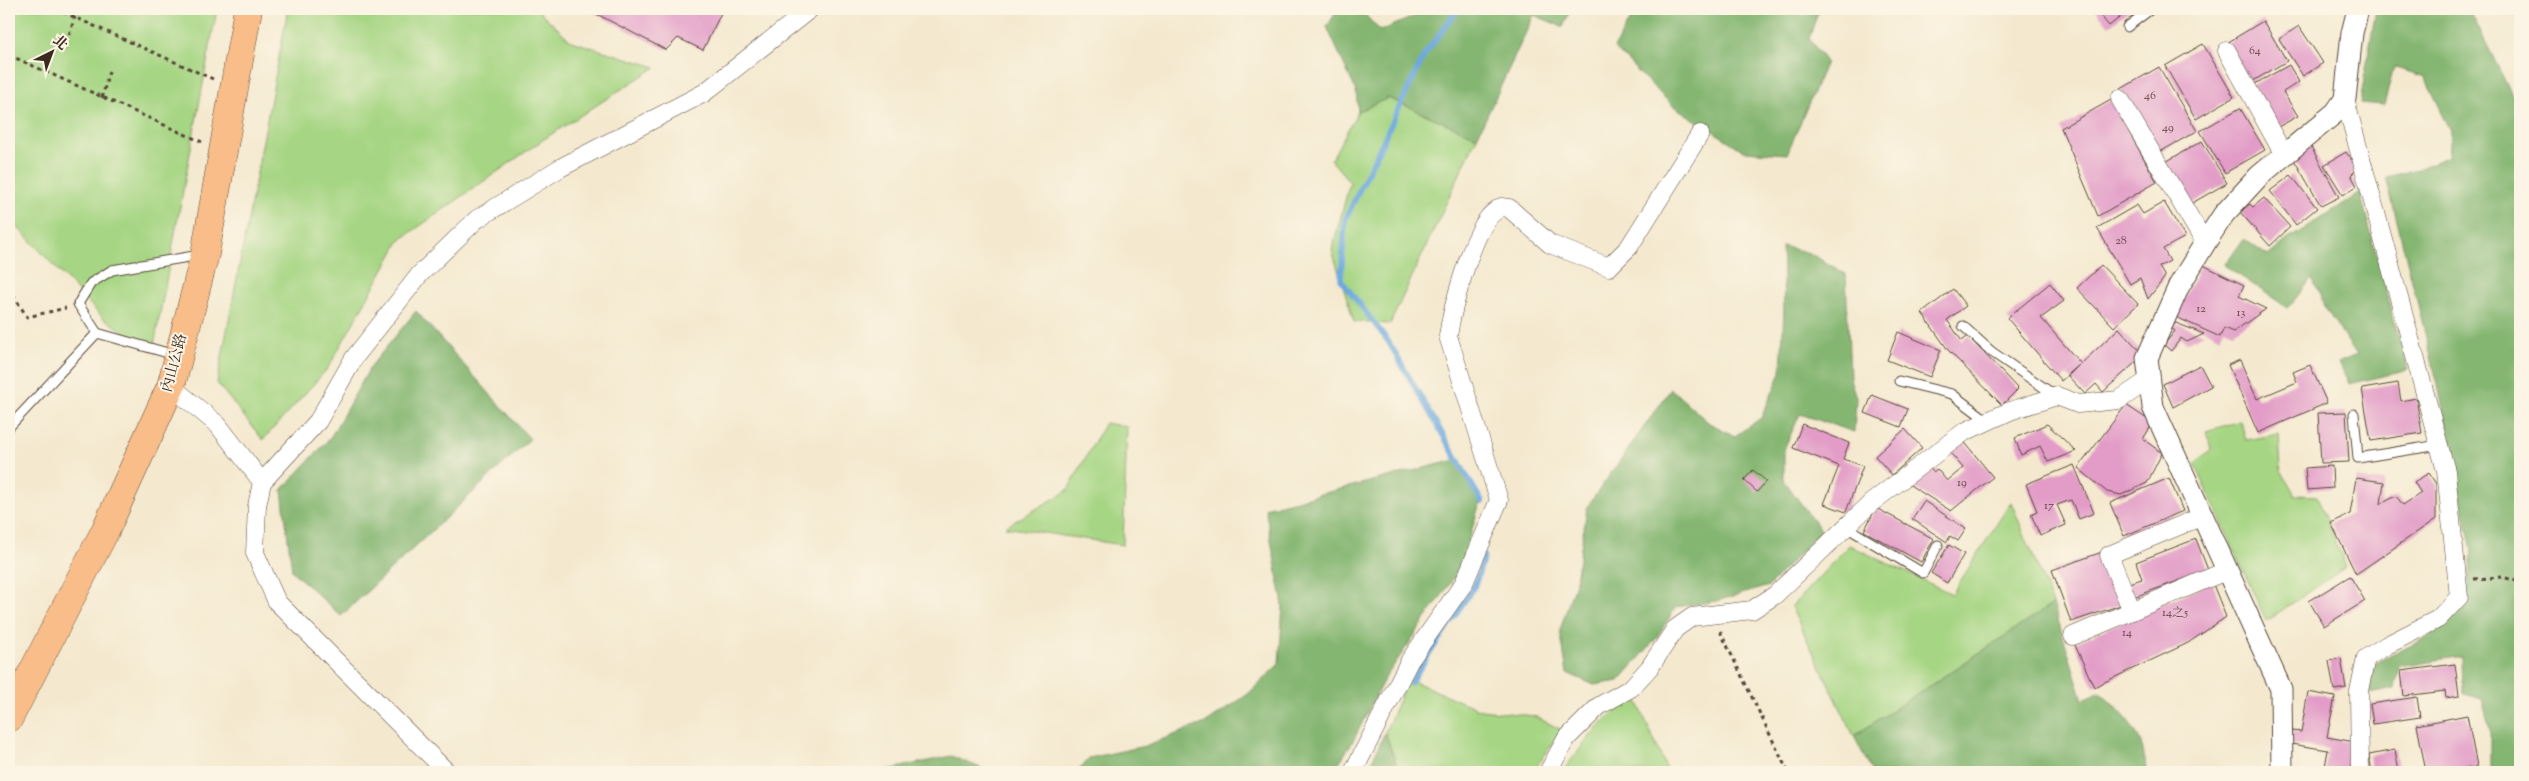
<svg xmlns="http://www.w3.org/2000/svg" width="2529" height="781" font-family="'Sorts Mill Goudy','Noto Serif TC',serif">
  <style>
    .green { fill: #a6d583; stroke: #708050 }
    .forest { fill: #84b671; stroke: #607048 }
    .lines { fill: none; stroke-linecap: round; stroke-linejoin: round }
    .stream { stroke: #6da9de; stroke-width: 5.5 }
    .building { fill: #e29cc7 }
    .service-casing { stroke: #574739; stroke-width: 11 }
    .minor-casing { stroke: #574739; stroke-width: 19 }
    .tertiary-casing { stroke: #574739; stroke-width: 23 }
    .primary-casing { stroke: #574739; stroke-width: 29 }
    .path { stroke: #574739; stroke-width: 3; stroke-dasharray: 4 4; stroke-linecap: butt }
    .service { stroke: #fff; stroke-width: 9 }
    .minor { stroke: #fff; stroke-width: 18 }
    .tertiary { stroke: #fff; stroke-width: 21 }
    .primary { stroke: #f8bd89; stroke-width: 28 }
    .labels { text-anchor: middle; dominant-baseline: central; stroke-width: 4; stroke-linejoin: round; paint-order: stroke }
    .number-label { font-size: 12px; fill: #654648 }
    .street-label { font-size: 15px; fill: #3b2a1e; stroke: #fcf5e5 }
  </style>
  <rect width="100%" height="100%" fill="#fcf5e5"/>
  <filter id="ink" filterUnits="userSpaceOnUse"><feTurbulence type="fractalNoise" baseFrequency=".02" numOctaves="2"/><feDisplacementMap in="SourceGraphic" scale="10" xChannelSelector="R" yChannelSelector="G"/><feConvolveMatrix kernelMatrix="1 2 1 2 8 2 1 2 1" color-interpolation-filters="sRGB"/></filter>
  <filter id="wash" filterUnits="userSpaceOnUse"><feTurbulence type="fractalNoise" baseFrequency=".0096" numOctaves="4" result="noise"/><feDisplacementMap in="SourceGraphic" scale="20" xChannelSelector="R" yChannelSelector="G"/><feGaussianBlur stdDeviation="1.12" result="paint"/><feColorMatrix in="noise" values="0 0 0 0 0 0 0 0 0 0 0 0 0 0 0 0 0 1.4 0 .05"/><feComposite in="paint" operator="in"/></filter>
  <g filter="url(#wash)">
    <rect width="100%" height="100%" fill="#f4e9cf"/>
    <g class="green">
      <polygon points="9,9 217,9 153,351 102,317 9,218"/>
      <polygon points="288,9 537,9 571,41 656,67 544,139 400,240 328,368 263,440 217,383"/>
      <polygon points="1388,98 1477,137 1390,324 1354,322 1332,250 1350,182 1331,160 1358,111"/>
      <polygon points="2240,421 2246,440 2279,434 2281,470 2295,495 2317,496 2346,567 2266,621 2195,464 2211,449 2206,431"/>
      <polygon points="1105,423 1127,427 1123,545 1005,527 1067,491"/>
      <polygon points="2011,502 2053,604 1854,736 1791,607 1849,545 1952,594"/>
      <polygon points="1408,679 1481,710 1534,716 1562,730 1533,772 1399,772 1385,732"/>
      <polygon points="1635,696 1668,772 1562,772 1598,726"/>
    </g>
    <g class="forest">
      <polygon points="1338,9 1360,9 1380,31 1432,9 1571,9 1563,27 1534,15 1477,137 1388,98 1358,111 1356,91 1327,27"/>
      <polygon points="1636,9 1819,9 1809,39 1826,62 1787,154 1744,151 1672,105 1614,48"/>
      <polygon points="2376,9 2469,9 2520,111 2520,772 2490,772 2490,729 2482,699 2463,694 2462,656 2399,666 2395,689 2368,694 2374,664 2430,636 2467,603 2472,551 2438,385 2386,177 2418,169 2449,156 2451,131 2425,77 2394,67 2384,105 2360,103"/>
      <polygon points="2360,193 2408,370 2349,384 2339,362 2357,355 2327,311 2312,278 2288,308 2224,265 2244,239 2268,256 2287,240"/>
      <polygon points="1782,246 1809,253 1846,274 1850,379 1856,397 1854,432 1800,414 1784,449 1784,481 1821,530 1769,586 1716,601 1676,607 1655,640 1619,681 1594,685 1567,673 1560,630 1576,580 1587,507 1671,389 1709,423 1735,436 1761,418 1781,373 1784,308"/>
      <polygon points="416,311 530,439 341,616 292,571 282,490 330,438 371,366"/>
      <polygon points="1460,459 1481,499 1460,569 1383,681 1353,741 1333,772 1077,772 1089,758 1145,746 1208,722 1248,694 1279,664 1283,605 1265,508"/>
      <path d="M2053,604L2083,700L2100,692C2126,717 2145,733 2146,772H1872L1854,736Z"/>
      <polygon points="1385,732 1399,772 1367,772"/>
      <polygon points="951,756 991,772 878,772"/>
    </g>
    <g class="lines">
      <g class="stream">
        <polyline points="1458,9 1425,54 1345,220 1341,280 1388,341 1482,502"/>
        <polyline points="1410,683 1475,585 1484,556"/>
      </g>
    </g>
    <g id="blocks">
      <g class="building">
        <polygon points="587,9 723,9 703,50 678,38 666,50"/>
        <polygon points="2095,9 2128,9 2129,10 2109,26"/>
        <polygon points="2263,21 2287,61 2248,84 2225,44"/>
        <polygon points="2299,26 2323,63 2303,76 2279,39"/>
        <polygon points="2203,44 2234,97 2196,119 2165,66"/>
        <polygon points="2289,65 2299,82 2283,92 2298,116 2278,127 2253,85"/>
        <polygon points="2159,67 2197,131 2158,153 2121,89"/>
        <polygon points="2111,100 2157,182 2098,216 2061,128"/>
        <polygon points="2240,108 2265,150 2225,173 2200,131"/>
        <polygon points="2202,141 2227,183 2187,206 2162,164"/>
        <polygon points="2310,145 2339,197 2321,206 2293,158"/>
        <polygon points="2346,152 2357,169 2351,175 2357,186 2343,195 2324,165"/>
        <polygon points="2291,175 2317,208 2296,225 2270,191"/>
        <polygon points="2264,198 2290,227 2270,246 2240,212 2250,204 2253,207"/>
        <polygon points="2164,202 2185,237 2163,249 2170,261 2159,267 2165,277 2148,299 2140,278 2130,284 2097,228 2137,205 2143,214"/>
        <polygon points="2201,264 2244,285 2239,296 2266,309 2233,332 2224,328 2220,337 2176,317"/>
        <polygon points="2101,265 2138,304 2114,327 2077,288"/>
        <polygon points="2050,283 2064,301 2041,318 2081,364 2119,328 2139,350 2137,361 2103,392 2096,384 2085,394 2068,376 2079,365 2061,381 2007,318"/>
        <polygon points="1953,289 1966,306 1947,320 1962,341 1968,336 2018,389 2002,405 1948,350 1922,313"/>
        <polygon points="2176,323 2204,334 2187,342 2181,338 2171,351 2164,345 2175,331 2170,327"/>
        <polygon points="1898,332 1941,350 1930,377 1887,360"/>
        <polygon points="2240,360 2257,399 2297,382 2293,372 2310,365 2327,403 2258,433 2228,365"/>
        <polygon points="2200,365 2211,386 2173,407 2163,384"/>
        <polygon points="2398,383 2401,401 2416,398 2422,433 2371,441 2362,389"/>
        <polygon points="1872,395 1908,409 1901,427 1865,413"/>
        <polygon points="2126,405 2153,423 2143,439 2162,453 2147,483 2121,495 2107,492 2078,468"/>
        <polygon points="2346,412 2349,462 2321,463 2318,413"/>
        <polygon points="1802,424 1849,443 1843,459 1863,466 1846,512 1824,504 1839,466 1793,448"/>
        <polygon points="2047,424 2076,451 2048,462 2040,446 2021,455 2015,438"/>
        <polygon points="1905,429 1922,448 1892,475 1875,456"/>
        <polygon points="1962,439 1993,477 1951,511 1905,482 1927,465 1933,472 1937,469 1947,481 1963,468 1948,450"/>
        <polygon points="2074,465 2094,513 2079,519 2071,500 2057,505 2066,525 2040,536 2031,514 2037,511 2026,484"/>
        <polygon points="2332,466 2333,488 2307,490 2305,468"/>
        <polygon points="1753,470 1766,481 1757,492 1744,480"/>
        <polygon points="2429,473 2436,484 2436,519 2356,574 2331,523 2350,514 2356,478 2384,482 2381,504 2396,496 2403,505 2421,493 2414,482"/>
        <polygon points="2169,478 2183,511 2124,536 2110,503"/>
        <polygon points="1924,501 1966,529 1958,541 1950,536 1947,542 1912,519"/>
        <polygon points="1876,508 1934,539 1921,562 1864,531"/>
        <polygon points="2196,539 2208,570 2134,597 2129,583 2142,579 2136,562"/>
        <polygon points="1949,545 1964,554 1947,583 1931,573"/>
        <polygon points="2102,552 2121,605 2071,622 2052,570"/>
        <polygon points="2350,576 2365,601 2324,626 2309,601"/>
        <polygon points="2212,582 2226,617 2188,643 2094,687 2074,643"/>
        <polygon points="2341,658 2346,688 2334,690 2329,661"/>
        <polygon points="2455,664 2459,696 2446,698 2445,691 2404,696 2401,671"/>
        <polygon points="2308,692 2335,697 2327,737 2355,742 2350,772 2324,772 2328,750 2291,744 2293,731 2301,732"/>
        <polygon points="2417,697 2420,717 2373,724 2370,704"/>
        <polygon points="2467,715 2477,766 2443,772 2426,772 2417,725"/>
        <polygon points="2395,750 2399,772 2372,772 2369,755"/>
      </g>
    </g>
  </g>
  <g filter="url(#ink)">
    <use href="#blocks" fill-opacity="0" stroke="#574739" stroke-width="1"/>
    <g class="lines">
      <g class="service-casing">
        <g id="service">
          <polyline points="2127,27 2151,9"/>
          <polyline points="1963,326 1992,352 2056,396"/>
          <polyline points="175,355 97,333 78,304 91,283 112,270 200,255"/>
          <polyline points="1899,381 1952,394 1988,421"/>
          <polyline points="2354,414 2358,458 2439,445"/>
          <polyline points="9,427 97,333"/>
          <polyline points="1846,527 1923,573 1938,545"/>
        </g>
      </g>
      <g class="minor-casing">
        <g id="minor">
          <polyline points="2227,51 2284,155"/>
          <polyline points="2120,99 2205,243"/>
          <polyline points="2345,99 2446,471 2459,597 2438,619 2387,645 2366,658 2359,691 2360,772"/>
          <polyline points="171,386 218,425 262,482 257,506 255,553 277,602 447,772"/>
          <polyline points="262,482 318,421 354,358 420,274 477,219 560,168 704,93 810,9"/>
          <polyline points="2132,611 2109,555 2203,516"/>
          <polyline points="2073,636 2228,570"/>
          <path d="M1353,772L1410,660L1464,583L1499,500L1448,336C1452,308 1471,239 1489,217C1492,213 1497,210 1501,207L1509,208L1550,244L1609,267L1629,247L1700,134"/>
          <polyline points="1548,772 1566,739 1599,706 1631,688 1650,667 1675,629 1692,617 1752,610 1775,595 1871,503 1964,432 2010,411 2057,396 2078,404 2119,400 2150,379"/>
        </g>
      </g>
      <g class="tertiary-casing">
        <polyline id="tertiary" points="2282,772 2281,689 2153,407 2147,358 2179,286 2205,243 2224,214 2259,176 2336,112 2345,99 2352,33 2358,9"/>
      </g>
      <g class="primary-casing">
        <polyline id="primary" points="9,718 105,531 171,386 205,254 248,9"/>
      </g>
      <g class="path">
        <polyline points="56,9 213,79"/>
        <polyline points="64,50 75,17"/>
        <polyline points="9,55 202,142"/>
        <polyline points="102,98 109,71"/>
        <polyline points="9,288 27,317 66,308"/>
        <polyline points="2474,579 2503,577 2520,582"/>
        <polyline points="1720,631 1788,772"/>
      </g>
      <use href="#service" class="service"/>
      <use href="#minor" class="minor"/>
      <use href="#tertiary" class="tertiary"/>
      <use href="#primary" class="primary"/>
    </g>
  </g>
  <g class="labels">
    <g class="number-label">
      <text x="2255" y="51">64</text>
      <text x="2150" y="96">46</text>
      <text x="2168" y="128">49</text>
      <text x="2121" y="241">28</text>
      <text x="2201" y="309">12</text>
      <text x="2241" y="313">13</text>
      <text x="1962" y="483">19</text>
      <text x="2049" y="506">17</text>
      <text x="2175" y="613">14之5</text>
      <text x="2127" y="633">14</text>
    </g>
    <g class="street-label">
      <text transform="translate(175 363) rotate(-75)">內山公路</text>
    </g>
  </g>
  <rect width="2529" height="781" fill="none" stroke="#fcf5e5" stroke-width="30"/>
  <g transform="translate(52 52) rotate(42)" stroke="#fcf5e5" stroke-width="4" paint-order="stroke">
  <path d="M0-4L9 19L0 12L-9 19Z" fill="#3b2a1e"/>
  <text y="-8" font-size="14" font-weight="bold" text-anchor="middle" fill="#3b2a1e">北</text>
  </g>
</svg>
